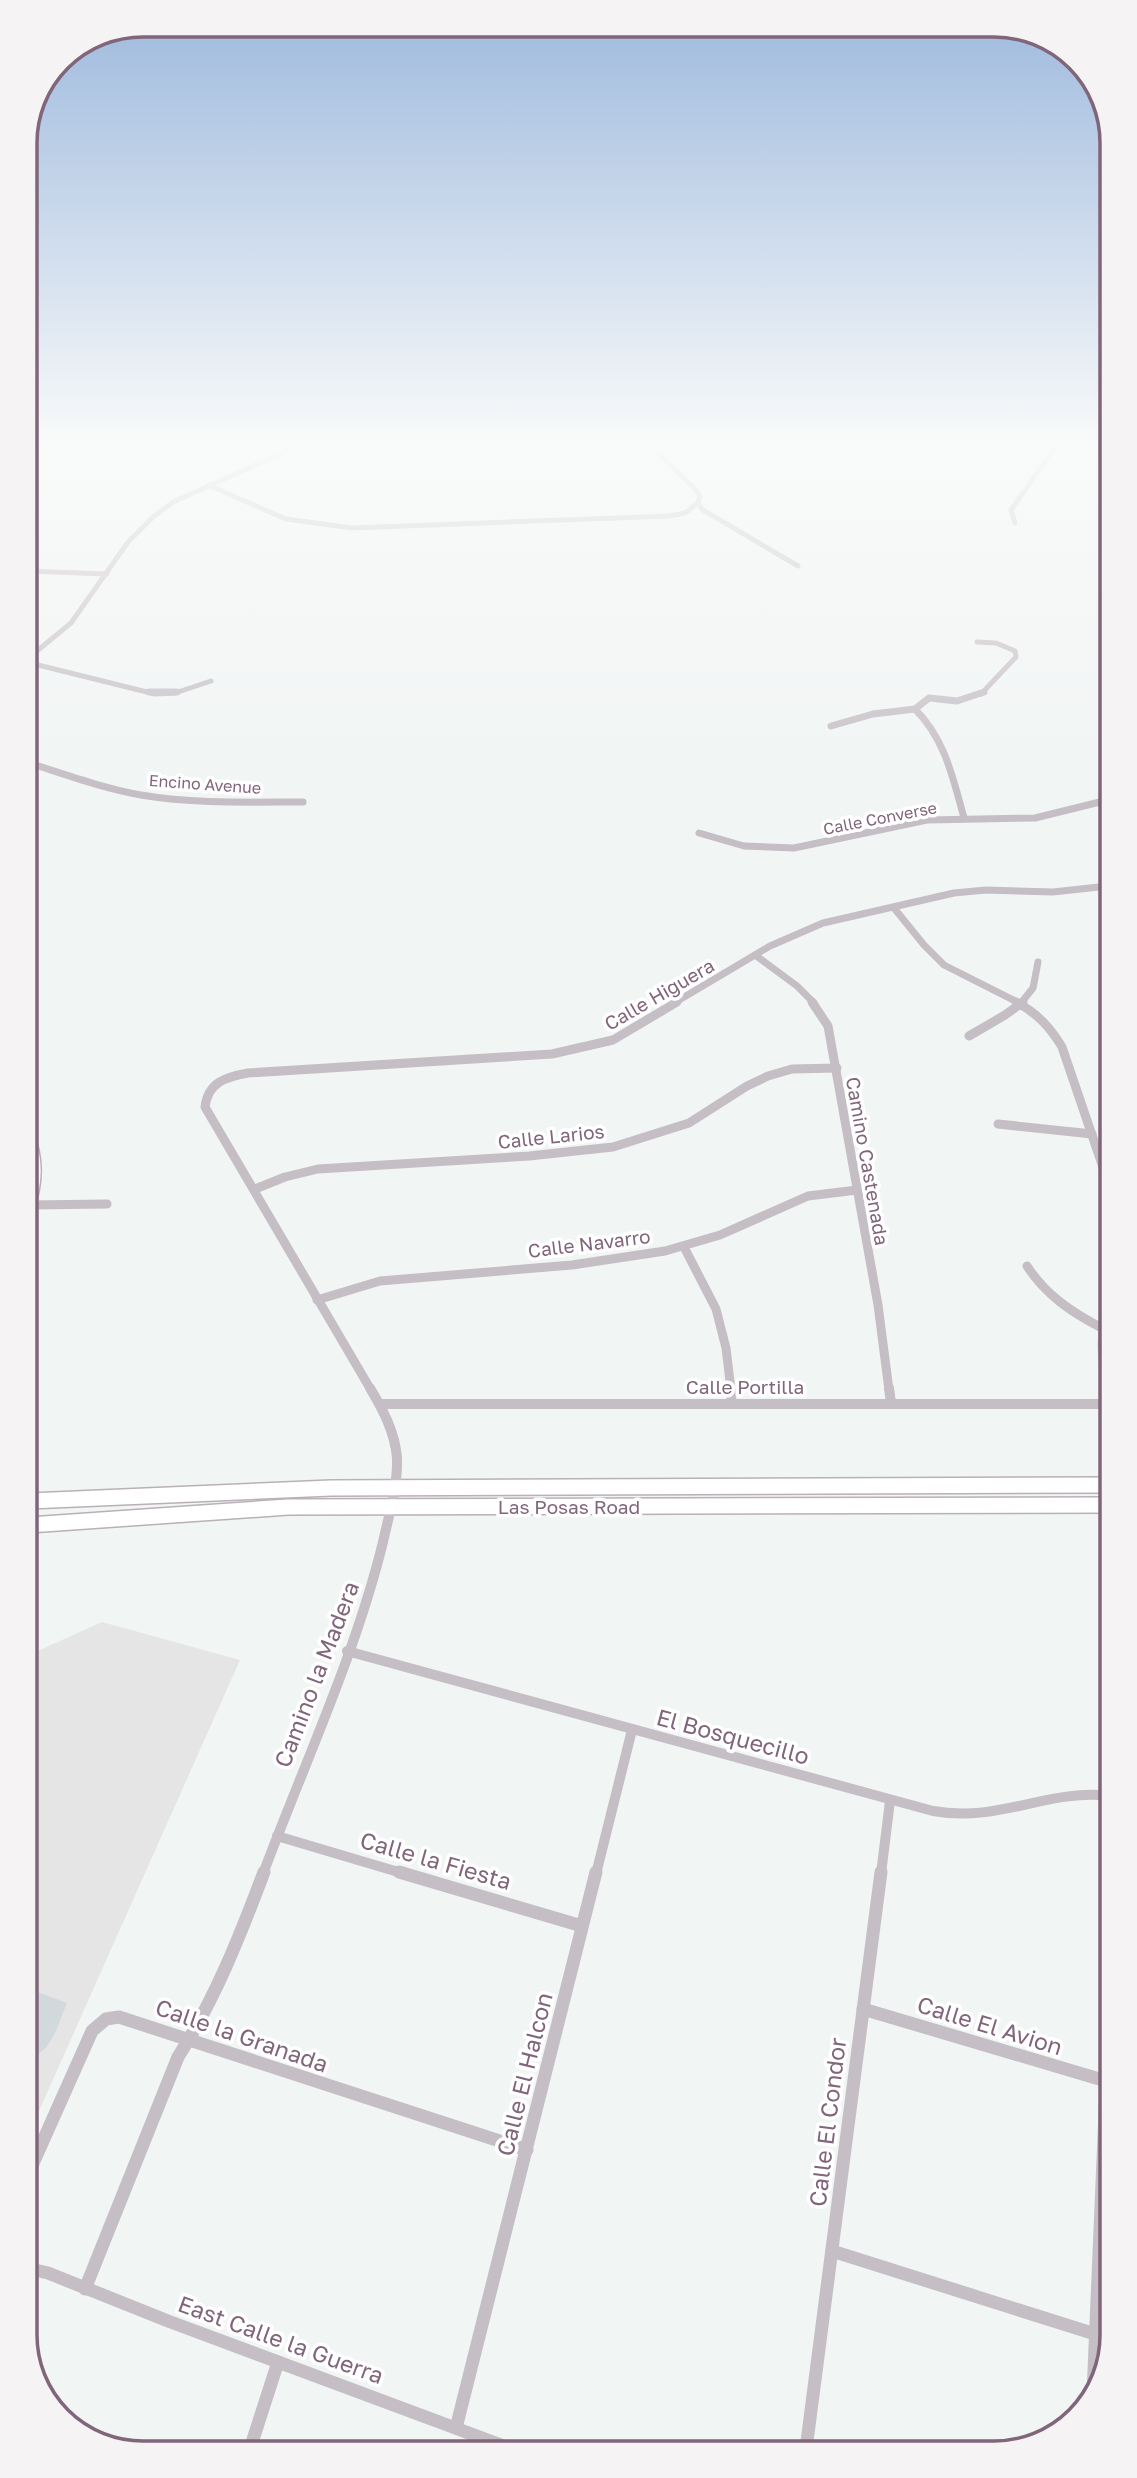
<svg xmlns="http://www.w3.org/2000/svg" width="1137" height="2478" font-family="'Golos Text',sans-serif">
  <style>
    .built { fill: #e5e5e6 }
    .green { fill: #d2d9dc }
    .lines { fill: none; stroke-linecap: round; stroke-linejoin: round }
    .secondary-far1-casing { stroke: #bab0b8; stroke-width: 15 }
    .secondary-casing { stroke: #bab0b8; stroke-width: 18 }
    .street-far4 { stroke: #c5bec4; stroke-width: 5 }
    .street-far3 { stroke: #c5bec4; stroke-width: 7 }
    .street-far2 { stroke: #c5bec4; stroke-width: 9 }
    .street-far1 { stroke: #c5bec4; stroke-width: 10 }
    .street { stroke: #c5bec4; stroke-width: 13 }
    .secondary-far1 { stroke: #fff; stroke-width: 12 }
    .secondary { stroke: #fff; stroke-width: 15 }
    .labels { text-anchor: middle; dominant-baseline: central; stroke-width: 7; stroke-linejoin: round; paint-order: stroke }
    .far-street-label { font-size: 16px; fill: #81657b; stroke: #fff }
    .street-label { font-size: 19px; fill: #81657b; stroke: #fff }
    .near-street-label { font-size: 23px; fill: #81657b; stroke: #fff }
    .rim { fill: none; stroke: #81657b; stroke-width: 3.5 }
  </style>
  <rect width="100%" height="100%" fill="#f1f5f4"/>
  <polygon class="built" points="102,1622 240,1660 30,2131 29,1655"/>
  <path class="green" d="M35,1991L67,2003C59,2021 52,2053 30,2057V2001Z"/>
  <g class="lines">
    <g class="secondary-far1-casing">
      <path id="secondary-far1" d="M27,1134C38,1160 36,1183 28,1209"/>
    </g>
    <g class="secondary-casing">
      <g id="secondary">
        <polyline points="29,1501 331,1488 1110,1485"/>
        <polyline points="29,1525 288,1507 1110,1505"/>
      </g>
    </g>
    <g class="street-far4">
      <polyline points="450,446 495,446"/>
      <polyline points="651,446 696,490 700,496 698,503 703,510 798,566"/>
      <polyline points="208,485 286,519 352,528 669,516 685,513 698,503"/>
      <polyline points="1015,523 1011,510 1056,446"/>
      <polyline points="26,571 107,574"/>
      <polyline points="977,642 996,643 1015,651 1016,657 981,694"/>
      <polyline points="26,660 71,623 128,542 153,517 173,502 298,446"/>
      <polyline points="26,662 155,694 175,693 211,681"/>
    </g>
    <g class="street-far3">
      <polyline points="149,692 177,692"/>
      <path d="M915,709C945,739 953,778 964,818"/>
      <polyline points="831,726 873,714 915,709 929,698 957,701 984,692"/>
      <path d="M26,762C64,774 102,788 141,795C194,804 249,802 303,802"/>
      <polyline points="699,833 744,846 794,848 927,820 1035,818 1108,800"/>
      <polyline points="894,908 924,945 944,965 1019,1003"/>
      <polyline points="755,955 797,986 814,1003"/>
      <polyline points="674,1003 770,946 823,923 954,893 986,890 1053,892 1108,886"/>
      <polyline points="1021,1003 1033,988 1038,962"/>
    </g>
    <g class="street-far2">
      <polyline points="812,1002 828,1026 878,1305 889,1390"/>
      <path d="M1016,1002C1037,1013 1050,1027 1062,1047L1109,1185"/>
      <polyline points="969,1036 1005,1015 1023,1002"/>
      <polyline points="998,1124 1092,1134"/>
      <polyline points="255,1189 285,1177 318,1169 529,1156 613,1147 689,1123 747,1086 768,1076 792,1069 837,1068"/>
      <polyline points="29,1205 107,1204"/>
      <polyline points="684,1247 716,1309 726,1348 731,1390"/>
      <path d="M1027,1266C1045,1294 1071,1312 1100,1327"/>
      <polyline points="317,1300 380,1281 572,1265 665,1251 720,1235 808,1196 857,1190"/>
      <path d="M371,1390L205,1107C208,1082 226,1077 248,1073L552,1054L613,1040L677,1002"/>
      <path d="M1109,1390C1100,1359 1099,1330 1110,1299"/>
    </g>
    <g class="street-far1">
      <polyline points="730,1388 732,1404"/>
      <polyline points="889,1388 891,1403"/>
      <polyline points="1109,1388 1110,1392"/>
      <polyline points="380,1404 1110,1404"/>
      <path d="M347,1651L933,1811C1001,1823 1047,1788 1111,1796"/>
      <polyline points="277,1836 405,1874"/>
      <path d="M263,1874C304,1764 355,1656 383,1542C389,1515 398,1485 397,1458C395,1432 383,1410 370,1388"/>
      <polyline points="596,1874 632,1730"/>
      <polyline points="881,1874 890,1801"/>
    </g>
    <g class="street">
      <polyline points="399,1872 582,1926"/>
      <polyline points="863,2009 1106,2081"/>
      <polyline points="30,2170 92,2031 106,2019 119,2017 527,2150"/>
      <polyline points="832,2251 1095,2334"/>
      <polyline points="31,2269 48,2273 168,2321 517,2451"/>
      <path d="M85,2289L178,2057C215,1999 240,1936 264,1872"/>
      <polyline points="1093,2394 1111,1972"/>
      <polyline points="456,2428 596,1872"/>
      <polyline points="806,2449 881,1872"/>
      <polyline points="249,2452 278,2362"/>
    </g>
    <use href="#secondary-far1" class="secondary-far1"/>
    <use href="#secondary" class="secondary"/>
  </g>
  <linearGradient id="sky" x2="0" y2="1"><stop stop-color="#9db9dd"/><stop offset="0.56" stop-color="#f9fafa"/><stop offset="1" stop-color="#f9fafa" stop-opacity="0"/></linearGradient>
  <rect width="1137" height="793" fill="url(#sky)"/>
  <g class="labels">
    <g class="far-street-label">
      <text transform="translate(205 784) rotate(4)">Encino Avenue</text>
      <text transform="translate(880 818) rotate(-11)">Calle Converse</text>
    </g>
    <g class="street-label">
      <text transform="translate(659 994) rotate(-30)">Calle Higuera</text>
      <text transform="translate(551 1136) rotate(-6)">Calle Larios</text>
      <text transform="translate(868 1161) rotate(80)">Camino Castenada</text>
      <text transform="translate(589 1243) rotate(-7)">Calle Navarro</text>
      <text x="745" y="1386">Calle Portilla</text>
      <text x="569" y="1506">Las Posas Road</text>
    </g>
    <g class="near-street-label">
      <text transform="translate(316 1674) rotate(-69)">Camino la Madera</text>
      <text transform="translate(733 1736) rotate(15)">El Bosquecillo</text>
      <text transform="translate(436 1860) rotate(16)">Calle la Fiesta</text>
      <text transform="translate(990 2025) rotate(17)">Calle El Avion</text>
      <text transform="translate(242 2035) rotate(19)">Calle la Granada</text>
      <text transform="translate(524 2074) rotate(-76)">Calle El Halcon</text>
      <text transform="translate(827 2122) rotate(-83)">Calle El Condor</text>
      <text transform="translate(281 2339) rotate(20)">East Calle la Guerra</text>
    </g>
  </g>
  <path d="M0 0H1137V2478H0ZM143 37H994A106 106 0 0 1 1100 143V2335A106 106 0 0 1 994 2441H143A106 106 0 0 1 37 2335V143A106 106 0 0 1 143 37Z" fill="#f5f3f4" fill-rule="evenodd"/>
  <path class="rim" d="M143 37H994A106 106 0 0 1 1100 143V2335A106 106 0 0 1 994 2441H143A106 106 0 0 1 37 2335V143A106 106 0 0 1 143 37Z"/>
</svg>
